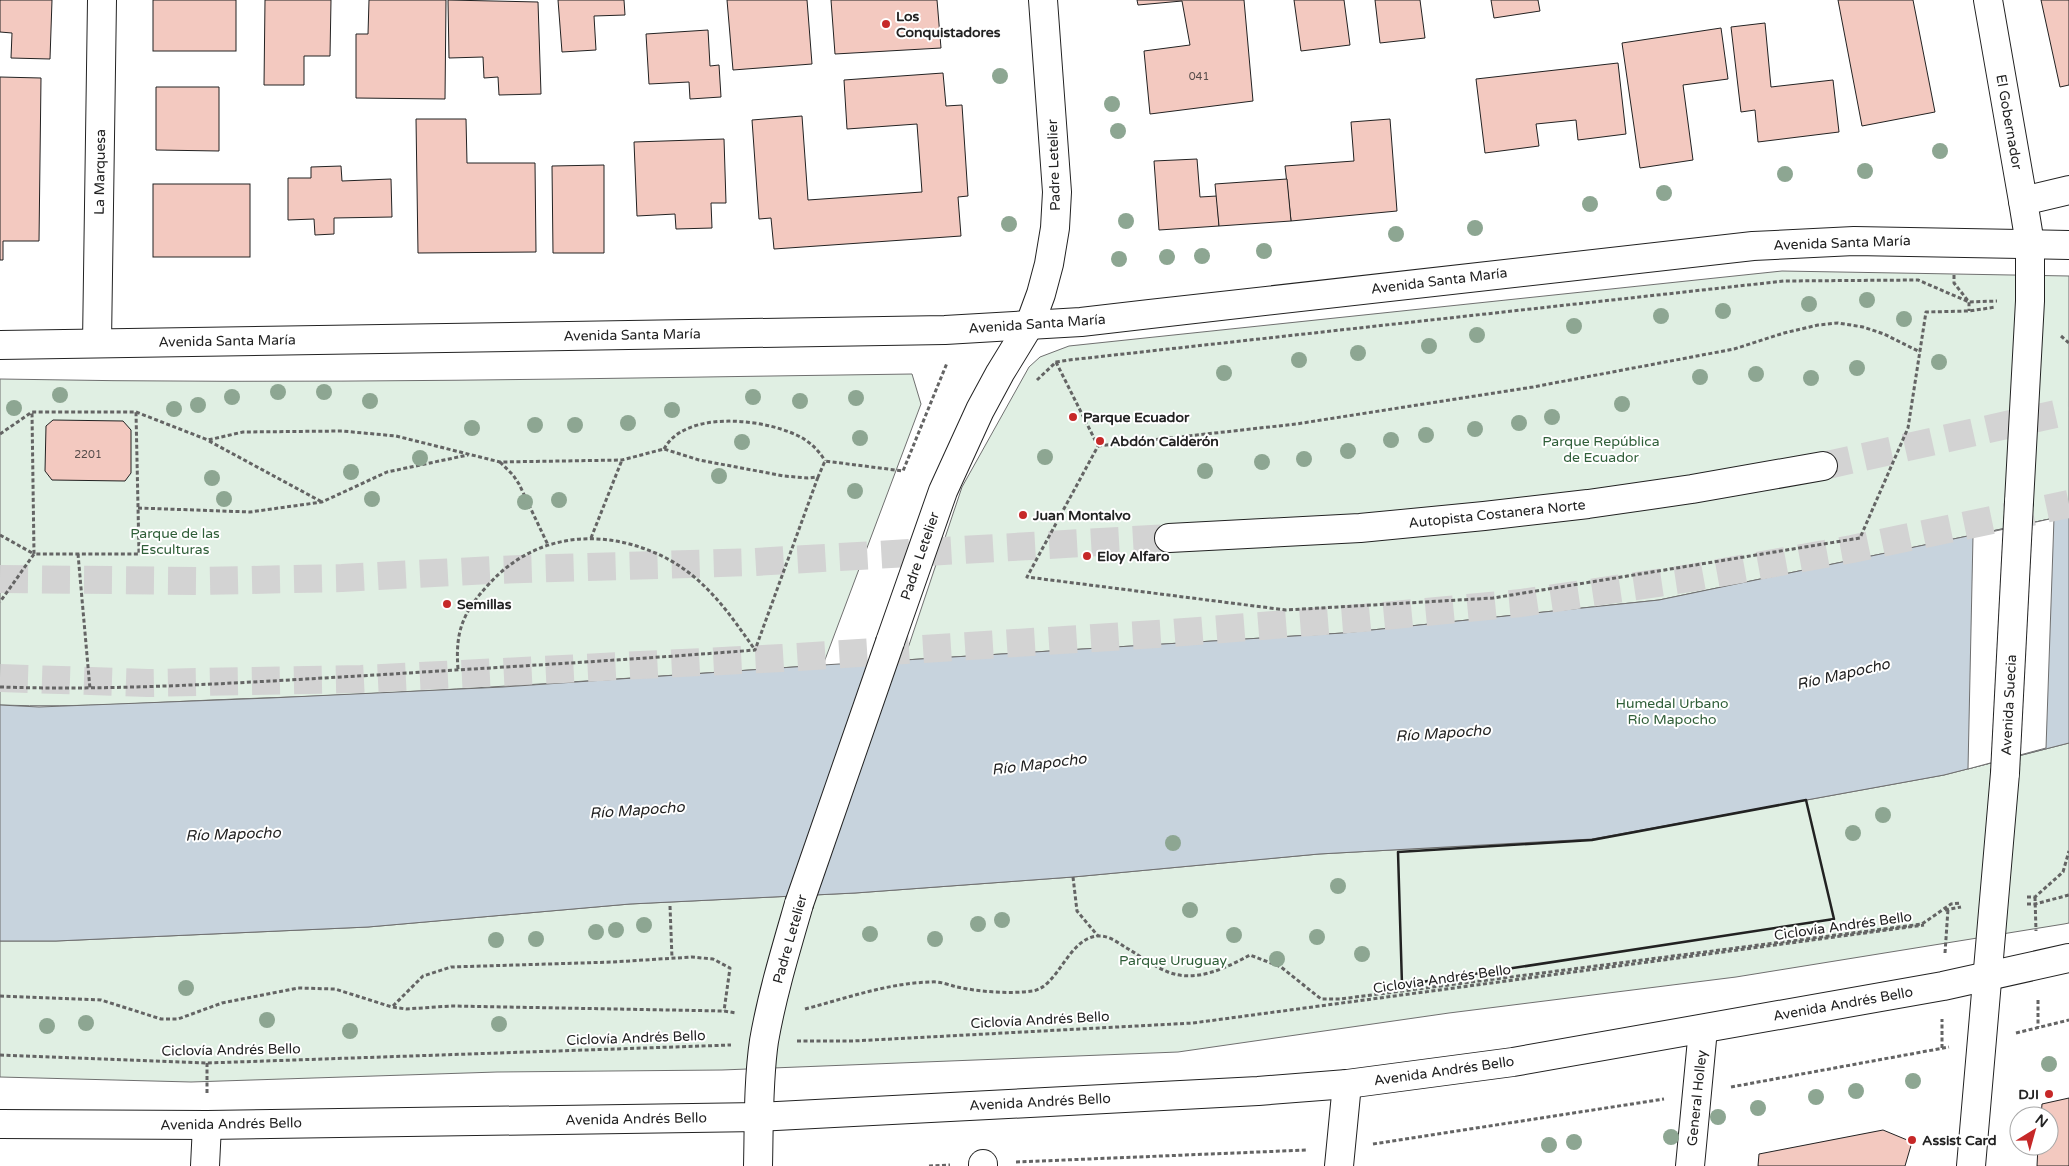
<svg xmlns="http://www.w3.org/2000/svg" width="2069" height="1166" font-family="'Varela Round',sans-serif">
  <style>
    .green { fill: #e0efe3; stroke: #6f6f6f }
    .water { fill: #c7d3dd; stroke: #6f6f6f }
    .pier { fill: #fff; stroke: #6f6f6f }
    .building { fill: #f3c9c0; stroke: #222 }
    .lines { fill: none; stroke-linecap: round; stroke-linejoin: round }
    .highway-tunnel { stroke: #d3d3d3; stroke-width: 28; stroke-dasharray: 28 14; stroke-linecap: butt }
    .street-casing { stroke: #222; stroke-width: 30 }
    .secondary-casing { stroke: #222; stroke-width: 30 }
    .primary-casing { stroke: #222; stroke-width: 30 }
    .highway-casing { stroke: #222; stroke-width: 30 }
    .path { stroke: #646464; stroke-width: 3; stroke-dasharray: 4 2.5; stroke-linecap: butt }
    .street { stroke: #fff; stroke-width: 28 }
    .secondary { stroke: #fff; stroke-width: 28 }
    .primary { stroke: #fff; stroke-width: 28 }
    .highway { stroke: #fff; stroke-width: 28 }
    .secondary-bridge-casing { stroke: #222; stroke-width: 30; stroke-linecap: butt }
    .secondary-bridge { stroke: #fff; stroke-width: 28 }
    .wall { stroke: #222; stroke-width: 2.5 }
    .tree { fill: #8da692 }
    .poi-dot { fill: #c62828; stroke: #fff; stroke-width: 2 }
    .labels { text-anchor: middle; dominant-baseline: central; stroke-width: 4; stroke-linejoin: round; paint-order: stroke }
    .number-label { font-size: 11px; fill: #564c4a }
    .poi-label { font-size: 14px; font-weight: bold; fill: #222; stroke: #fff; text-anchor: start }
    .street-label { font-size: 14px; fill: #222; stroke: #fff }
    .park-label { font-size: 14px; fill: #2f5e38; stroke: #fff }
    .water-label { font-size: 15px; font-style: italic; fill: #222; stroke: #fff }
  </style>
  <rect width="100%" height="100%" fill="#fff"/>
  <g class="green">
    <polygon points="1782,271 2069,276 2069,515 1659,600 1343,633 904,660 962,487 1029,367 1040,357 1069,346"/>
    <path d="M912,374L921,404L823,665C628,678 432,693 236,699C157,702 79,708 0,705V379C304,385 608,378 912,374Z"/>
    <polygon points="2069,743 2069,923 2064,924 1736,977 1449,1013 1178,1052 722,1070 497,1072 191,1082 0,1077 0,941 56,941 368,927 630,904 855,893 1073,877 1319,854 1592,839 1944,775"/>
  </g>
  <polygon class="water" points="2069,515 2069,743 1944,775 1592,839 1319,854 1073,877 855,893 630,904 368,927 56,941 0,941 0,705 39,707 270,698 503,687 823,665 1343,633 1659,600"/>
  <polygon class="pier" points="2054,518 2046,748 1968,769 1973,536"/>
  <g class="building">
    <polygon points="0,0 52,0 50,59 11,58 12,33 0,32"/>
    <rect x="153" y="0" width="83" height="51"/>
    <polygon points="265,0 331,0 330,56 304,56 304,85 264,85"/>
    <polygon points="369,0 446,0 445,99 356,98 356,34 368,34"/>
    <polygon points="448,0 538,2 541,94 499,95 498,77 484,78 483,57 449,58"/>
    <polygon points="558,0 624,0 625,15 594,16 596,50 562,52"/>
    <polygon points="727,0 807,0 812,64 733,70"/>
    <polygon points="831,0 937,0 941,48 835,54"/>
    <polygon points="1137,0 1244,0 1253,101 1150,114 1144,51 1190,45 1182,1 1138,5"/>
    <polygon points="1294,0 1344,0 1350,45 1301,51"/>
    <polygon points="1375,0 1420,0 1425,38 1380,43"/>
    <polygon points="1491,0 1538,0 1540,11 1494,18"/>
    <polygon points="1838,0 1913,0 1935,112 1862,126"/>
    <polygon points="2041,0 2069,0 2069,85 2060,87"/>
    <polygon points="1765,23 1771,87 1833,80 1839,132 1758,142 1755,110 1741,112 1731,27"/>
    <polygon points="1721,28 1728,79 1683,85 1693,160 1640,168 1622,43"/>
    <polygon points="708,30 710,66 719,65 721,97 690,99 689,82 649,84 646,34"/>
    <polygon points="1618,63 1626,134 1578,140 1576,120 1536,124 1539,146 1485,153 1476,79"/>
    <polygon points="943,73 946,106 962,105 968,196 958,197 961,236 774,249 771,218 759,219 752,120 802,116 808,200 922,192 917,124 847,129 844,80"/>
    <polygon points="0,77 41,78 39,241 3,241 3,260 0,260"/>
    <polygon points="156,87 219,87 219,151 156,150"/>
    <polygon points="416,119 466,119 467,163 535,163 536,252 418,253"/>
    <polygon points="1390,119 1397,211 1291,221 1285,166 1354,161 1351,122"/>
    <polygon points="724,139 726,203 711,203 712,228 676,229 675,214 637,216 634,142"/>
    <polygon points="1197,159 1200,197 1217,196 1219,226 1159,230 1154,161"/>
    <polygon points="604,165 604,253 553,253 552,166"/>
    <polygon points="341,166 342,181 391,179 392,217 334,218 334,234 315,235 314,219 288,220 288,178 311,178 311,167"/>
    <polygon points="1287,179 1291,221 1219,226 1215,184"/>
    <rect x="153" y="184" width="97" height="73"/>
    <polygon points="53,420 123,421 131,430 131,473 125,481 52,480 45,471 46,426"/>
    <polygon points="2069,1098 2069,1166 2037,1166 2038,1146 2049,1146 2049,1116 2041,1116 2042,1104"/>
    <polygon points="1883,1130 1912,1142 1905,1166 1758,1166 1759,1154"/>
  </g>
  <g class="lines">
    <g class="highway-tunnel">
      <polyline points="1823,466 2069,411"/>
      <polyline points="0,579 204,581 342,578 492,570 754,562 1169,538"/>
      <polyline points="0,678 148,683 361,679 782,658 1172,633 1362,618 1521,603 1691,578 1852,549 2069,504"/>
    </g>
    <g class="street-casing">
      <g id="street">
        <polyline points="1988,0 2023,201"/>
        <polyline points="97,343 102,0"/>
        <polyline points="983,1164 983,1166"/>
        <polyline points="205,1166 207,1125"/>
        <polyline points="1339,1166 1347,1084"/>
        <polyline points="1690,1166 1703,1029"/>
      </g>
    </g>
    <g class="secondary-casing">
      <g id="secondary">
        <polyline points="2019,502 2030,301 2030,244 2023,201 2069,190"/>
        <polyline points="890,642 943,491 980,410 1000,373 1030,324 1041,294 1049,264 1055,228 1057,192 1043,0"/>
        <path d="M758,1166C759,1125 758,1082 764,1041C772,995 786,949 799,904"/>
        <polyline points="1971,1166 2005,773"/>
      </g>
    </g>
    <g class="primary-casing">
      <g id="primary">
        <polyline points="0,345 945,330 1081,322 1150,314 1753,246 1854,241 2069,245"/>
        <polyline points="0,1124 207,1125 759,1117 1258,1091 1347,1084 1513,1062 1943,986 2069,958"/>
      </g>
    </g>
    <g class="highway-casing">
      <polyline id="highway" points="1169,538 1360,528 1484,516 1588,504 1692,489 1823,466"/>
    </g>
    <g class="path">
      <polyline points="1954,275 1954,283 1969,302 1969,311"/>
      <polyline points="2061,336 2069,343"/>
      <polyline points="1056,362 1098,446 1027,577 1286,610 1493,598 1860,538 1908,428 1926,312 1969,311 1996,307"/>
      <polyline points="1037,380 1056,362 1069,360 1784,281 1918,280 1969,302 1997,301"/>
      <polyline points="136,412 208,440 243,432 342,431 396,436 500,462 622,460 664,449 699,460 784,476 808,478 818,477 825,461 903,471 947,363"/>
      <polyline points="0,434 32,412 136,412 139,554 34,554 32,412"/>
      <polyline points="209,441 322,502"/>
      <polyline points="1098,446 1296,424 1533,387 1734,349 1784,333 1818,325 1838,323 1863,327 1884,334 1920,352"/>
      <path d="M664,449C686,408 771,419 804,439C813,445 820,452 825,461"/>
      <polyline points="500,462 513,475 519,484 548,545"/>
      <polyline points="138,508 250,512 322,502 387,472 468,455"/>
      <polyline points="0,535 34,554 0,602"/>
      <polyline points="591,538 622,460"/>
      <polyline points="78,554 90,689"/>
      <path d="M458,669C455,631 463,612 489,584C536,532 605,527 666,558C706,579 730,614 755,650"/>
      <path d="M0,687C126,691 250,682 376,675C502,667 629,660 755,650L818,477"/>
      <polyline points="1073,877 1077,911 1098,936"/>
      <polyline points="2027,897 2035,897 2063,872 2069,851"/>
      <polyline points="2035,897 2036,931"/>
      <polyline points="2027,904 2035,904 2069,895"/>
      <polyline points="670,906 672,958"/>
      <polyline points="1945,910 1961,907"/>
      <polyline points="1945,953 1948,909"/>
      <polyline points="0,996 101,1000 161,1019 178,1019 222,1003 298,988 335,989 392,1007 406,1009 451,1006 724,1011 736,1013"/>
      <polyline points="2038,1000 2038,1027"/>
      <polyline points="393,1006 423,976 451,967 613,962 692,957 713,959 730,968 724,1011"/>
      <path d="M805,1009C847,998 888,983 931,982C940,981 949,985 957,987C981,992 1009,994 1033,991C1059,986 1068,938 1098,936C1108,935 1117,942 1125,947C1139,955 1153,966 1168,972C1196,983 1226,968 1250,955L1281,967L1321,999H1340L1922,924L1951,904L1961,903"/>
      <polyline points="2016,1033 2069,1020"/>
      <polyline points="797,1041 853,1041 1193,1023 1924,925"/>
      <polyline points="1942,1048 1942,1019"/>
      <polyline points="0,1055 207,1063 731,1045"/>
      <polyline points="1731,1087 1949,1047"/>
      <polyline points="207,1093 207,1063"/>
      <polyline points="1373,1144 1664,1099"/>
      <polyline points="1016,1162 1307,1150"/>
      <polyline points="929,1166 950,1165"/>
    </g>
    <use href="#street" class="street"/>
    <use href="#secondary" class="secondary"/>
    <use href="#primary" class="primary"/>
    <use href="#highway" class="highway"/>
    <g class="secondary-bridge-casing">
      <g id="secondary-bridge">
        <polyline points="2005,773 2019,502"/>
        <polyline points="799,904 890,642"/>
      </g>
    </g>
    <use href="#secondary-bridge" class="secondary-bridge"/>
    <polygon class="wall" points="1806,800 1834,919 1402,985 1398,852 1592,840"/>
  </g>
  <g class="tree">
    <circle cx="1000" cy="76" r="8"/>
    <circle cx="1112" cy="104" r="8"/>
    <circle cx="1118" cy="131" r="8"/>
    <circle cx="1940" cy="151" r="8"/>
    <circle cx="1865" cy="171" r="8"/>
    <circle cx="1785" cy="174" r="8"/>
    <circle cx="1664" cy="193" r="8"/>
    <circle cx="1590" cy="204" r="8"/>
    <circle cx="1126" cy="221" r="8"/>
    <circle cx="1009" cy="224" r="8"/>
    <circle cx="1475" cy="228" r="8"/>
    <circle cx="1396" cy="234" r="8"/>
    <circle cx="1264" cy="251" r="8"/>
    <circle cx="1202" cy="256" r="8"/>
    <circle cx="1167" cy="257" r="8"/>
    <circle cx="1119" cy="259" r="8"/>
    <circle cx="1867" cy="300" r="8"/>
    <circle cx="1809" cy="304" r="8"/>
    <circle cx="1723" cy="311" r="8"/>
    <circle cx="1661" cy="316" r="8"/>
    <circle cx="1904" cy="319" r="8"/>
    <circle cx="1574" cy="326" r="8"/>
    <circle cx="1477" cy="335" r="8"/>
    <circle cx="1429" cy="346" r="8"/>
    <circle cx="1358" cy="353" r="8"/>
    <circle cx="1299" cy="360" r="8"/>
    <circle cx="1939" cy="362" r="8"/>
    <circle cx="1857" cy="368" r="8"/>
    <circle cx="1224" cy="373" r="8"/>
    <circle cx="1756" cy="374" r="8"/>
    <circle cx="1700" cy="377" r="8"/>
    <circle cx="1811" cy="378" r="8"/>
    <circle cx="278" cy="392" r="8"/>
    <circle cx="324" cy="392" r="8"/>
    <circle cx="60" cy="395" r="8"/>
    <circle cx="232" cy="397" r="8"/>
    <circle cx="753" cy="397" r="8"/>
    <circle cx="856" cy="398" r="8"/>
    <circle cx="370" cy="401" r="8"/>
    <circle cx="800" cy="401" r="8"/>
    <circle cx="1622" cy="404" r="8"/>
    <circle cx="198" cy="405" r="8"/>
    <circle cx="14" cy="408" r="8"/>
    <circle cx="174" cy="409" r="8"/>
    <circle cx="672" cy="410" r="8"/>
    <circle cx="1552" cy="417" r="8"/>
    <circle cx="628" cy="423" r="8"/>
    <circle cx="1519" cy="423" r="8"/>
    <circle cx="535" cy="425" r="8"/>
    <circle cx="575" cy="425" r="8"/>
    <circle cx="472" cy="428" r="8"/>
    <circle cx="1475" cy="429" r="8"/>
    <circle cx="1426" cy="435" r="8"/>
    <circle cx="860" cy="438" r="8"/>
    <circle cx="1391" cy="440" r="8"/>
    <circle cx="742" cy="442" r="8"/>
    <circle cx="1348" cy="451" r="8"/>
    <circle cx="1045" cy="457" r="8"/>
    <circle cx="420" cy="458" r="8"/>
    <circle cx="1304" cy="459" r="8"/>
    <circle cx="1262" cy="462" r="8"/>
    <circle cx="1205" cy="471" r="8"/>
    <circle cx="351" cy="472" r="8"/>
    <circle cx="719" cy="476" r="8"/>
    <circle cx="212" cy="478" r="8"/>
    <circle cx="855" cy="491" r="8"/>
    <circle cx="224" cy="499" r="8"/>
    <circle cx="372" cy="499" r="8"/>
    <circle cx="559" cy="500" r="8"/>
    <circle cx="525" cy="502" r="8"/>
    <circle cx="1883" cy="815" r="8"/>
    <circle cx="1853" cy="833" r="8"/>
    <circle cx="1173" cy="843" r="8"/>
    <circle cx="1338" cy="886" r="8"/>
    <circle cx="1190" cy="910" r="8"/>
    <circle cx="1002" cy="920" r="8"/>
    <circle cx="978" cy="924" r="8"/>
    <circle cx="644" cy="925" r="8"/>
    <circle cx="616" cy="930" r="8"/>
    <circle cx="596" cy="932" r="8"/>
    <circle cx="870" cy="934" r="8"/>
    <circle cx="1234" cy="935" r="8"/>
    <circle cx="1317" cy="937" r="8"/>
    <circle cx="536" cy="939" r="8"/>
    <circle cx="935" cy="939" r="8"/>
    <circle cx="496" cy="940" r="8"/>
    <circle cx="1362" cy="954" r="8"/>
    <circle cx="1277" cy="959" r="8"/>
    <circle cx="186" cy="988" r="8"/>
    <circle cx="267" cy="1020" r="8"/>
    <circle cx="86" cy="1023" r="8"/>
    <circle cx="499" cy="1024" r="8"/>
    <circle cx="47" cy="1026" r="8"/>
    <circle cx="350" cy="1031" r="8"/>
    <circle cx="2049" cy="1064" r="8"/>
    <circle cx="1913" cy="1081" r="8"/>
    <circle cx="1856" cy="1091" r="8"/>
    <circle cx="1816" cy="1097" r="8"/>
    <circle cx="1758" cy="1108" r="8"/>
    <circle cx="1718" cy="1117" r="8"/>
    <circle cx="1671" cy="1137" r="8"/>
    <circle cx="1574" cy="1142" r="8"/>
    <circle cx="1549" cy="1145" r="8"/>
  </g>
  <g class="poi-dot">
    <circle cx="886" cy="24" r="5"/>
    <circle cx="1073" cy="417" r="5"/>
    <circle cx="1100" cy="441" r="5"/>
    <circle cx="1023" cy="515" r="5"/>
    <circle cx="1087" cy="556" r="5"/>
    <circle cx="447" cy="604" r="5"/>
    <circle cx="2049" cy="1094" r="5"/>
    <circle cx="1912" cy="1140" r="5"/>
  </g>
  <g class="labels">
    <g class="number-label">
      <text x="1199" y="76">041</text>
      <text x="88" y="454">2201</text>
    </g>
    <g class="poi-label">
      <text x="896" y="16">Los<tspan x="896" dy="16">Conquistadores</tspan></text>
      <text x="1083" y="417">Parque Ecuador</text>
      <text x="1110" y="441">Abdón Calderón</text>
      <text x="1033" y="515">Juan Montalvo</text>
      <text x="1097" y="556">Eloy Alfaro</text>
      <text x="457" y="604">Semillas</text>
      <text x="2039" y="1094" text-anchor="end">DJI</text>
      <text x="1922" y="1140">Assist Card</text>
    </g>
    <g class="street-label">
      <text transform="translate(2009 122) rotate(80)">El Gobernador</text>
      <text transform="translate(1054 165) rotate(-92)">Padre Letelier</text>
      <text transform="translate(100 172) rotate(-89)">La Marquesa</text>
      <text transform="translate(1842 243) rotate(-2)">Avenida Santa María</text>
      <text transform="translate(1439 281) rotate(-7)">Avenida Santa María</text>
      <text transform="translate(1037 324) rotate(-4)">Avenida Santa María</text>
      <text transform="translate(632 335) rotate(-1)">Avenida Santa María</text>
      <text transform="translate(227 341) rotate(-1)">Avenida Santa María</text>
      <text transform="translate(1497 514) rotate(-6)">Autopista Costanera Norte</text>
      <text transform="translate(920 556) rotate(-71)">Padre Letelier</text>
      <text transform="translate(2009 705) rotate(-87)">Avenida Suecia</text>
      <text transform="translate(1843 926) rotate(-8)">Ciclovía Andrés Bello</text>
      <text transform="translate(790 939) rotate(-74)">Padre Letelier</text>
      <text transform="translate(1442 979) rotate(-8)">Ciclovía Andrés Bello</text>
      <text transform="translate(1843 1004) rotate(-10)">Avenida Andrés Bello</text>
      <text transform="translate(1040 1020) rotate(-3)">Ciclovía Andrés Bello</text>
      <text transform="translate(636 1038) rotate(-2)">Ciclovía Andrés Bello</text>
      <text transform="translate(231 1050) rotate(-1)">Ciclovía Andrés Bello</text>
      <text transform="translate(1444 1071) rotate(-8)">Avenida Andrés Bello</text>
      <text transform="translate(1697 1098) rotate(-84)">General Holley</text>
      <text transform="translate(1040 1102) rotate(-3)">Avenida Andrés Bello</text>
      <text transform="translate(636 1119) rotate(-1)">Avenida Andrés Bello</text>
      <text transform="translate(231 1124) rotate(-1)">Avenida Andrés Bello</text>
    </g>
    <g class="park-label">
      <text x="1601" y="441">Parque República<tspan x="1601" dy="16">de Ecuador</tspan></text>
      <text x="175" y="533">Parque de las<tspan x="175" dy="16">Esculturas</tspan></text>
      <text x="1672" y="703">Humedal Urbano<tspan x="1672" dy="16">Río Mapocho</tspan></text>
      <text x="1173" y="960">Parque Uruguay</text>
    </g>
    <g class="water-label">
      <text transform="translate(1843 674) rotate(-13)">Río Mapocho</text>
      <text transform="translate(1443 733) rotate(-4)">Río Mapocho</text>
      <text transform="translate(1039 764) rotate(-7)">Río Mapocho</text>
      <text transform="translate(637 810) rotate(-4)">Río Mapocho</text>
      <text transform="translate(233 834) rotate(-2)">Río Mapocho</text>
    </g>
  </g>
  <g transform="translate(2034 1131) rotate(37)"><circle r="24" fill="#ffffff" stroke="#a7a7a7"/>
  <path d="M0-4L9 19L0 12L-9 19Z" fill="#c62828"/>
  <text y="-8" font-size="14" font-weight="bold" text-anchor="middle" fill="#222222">N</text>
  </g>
</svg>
